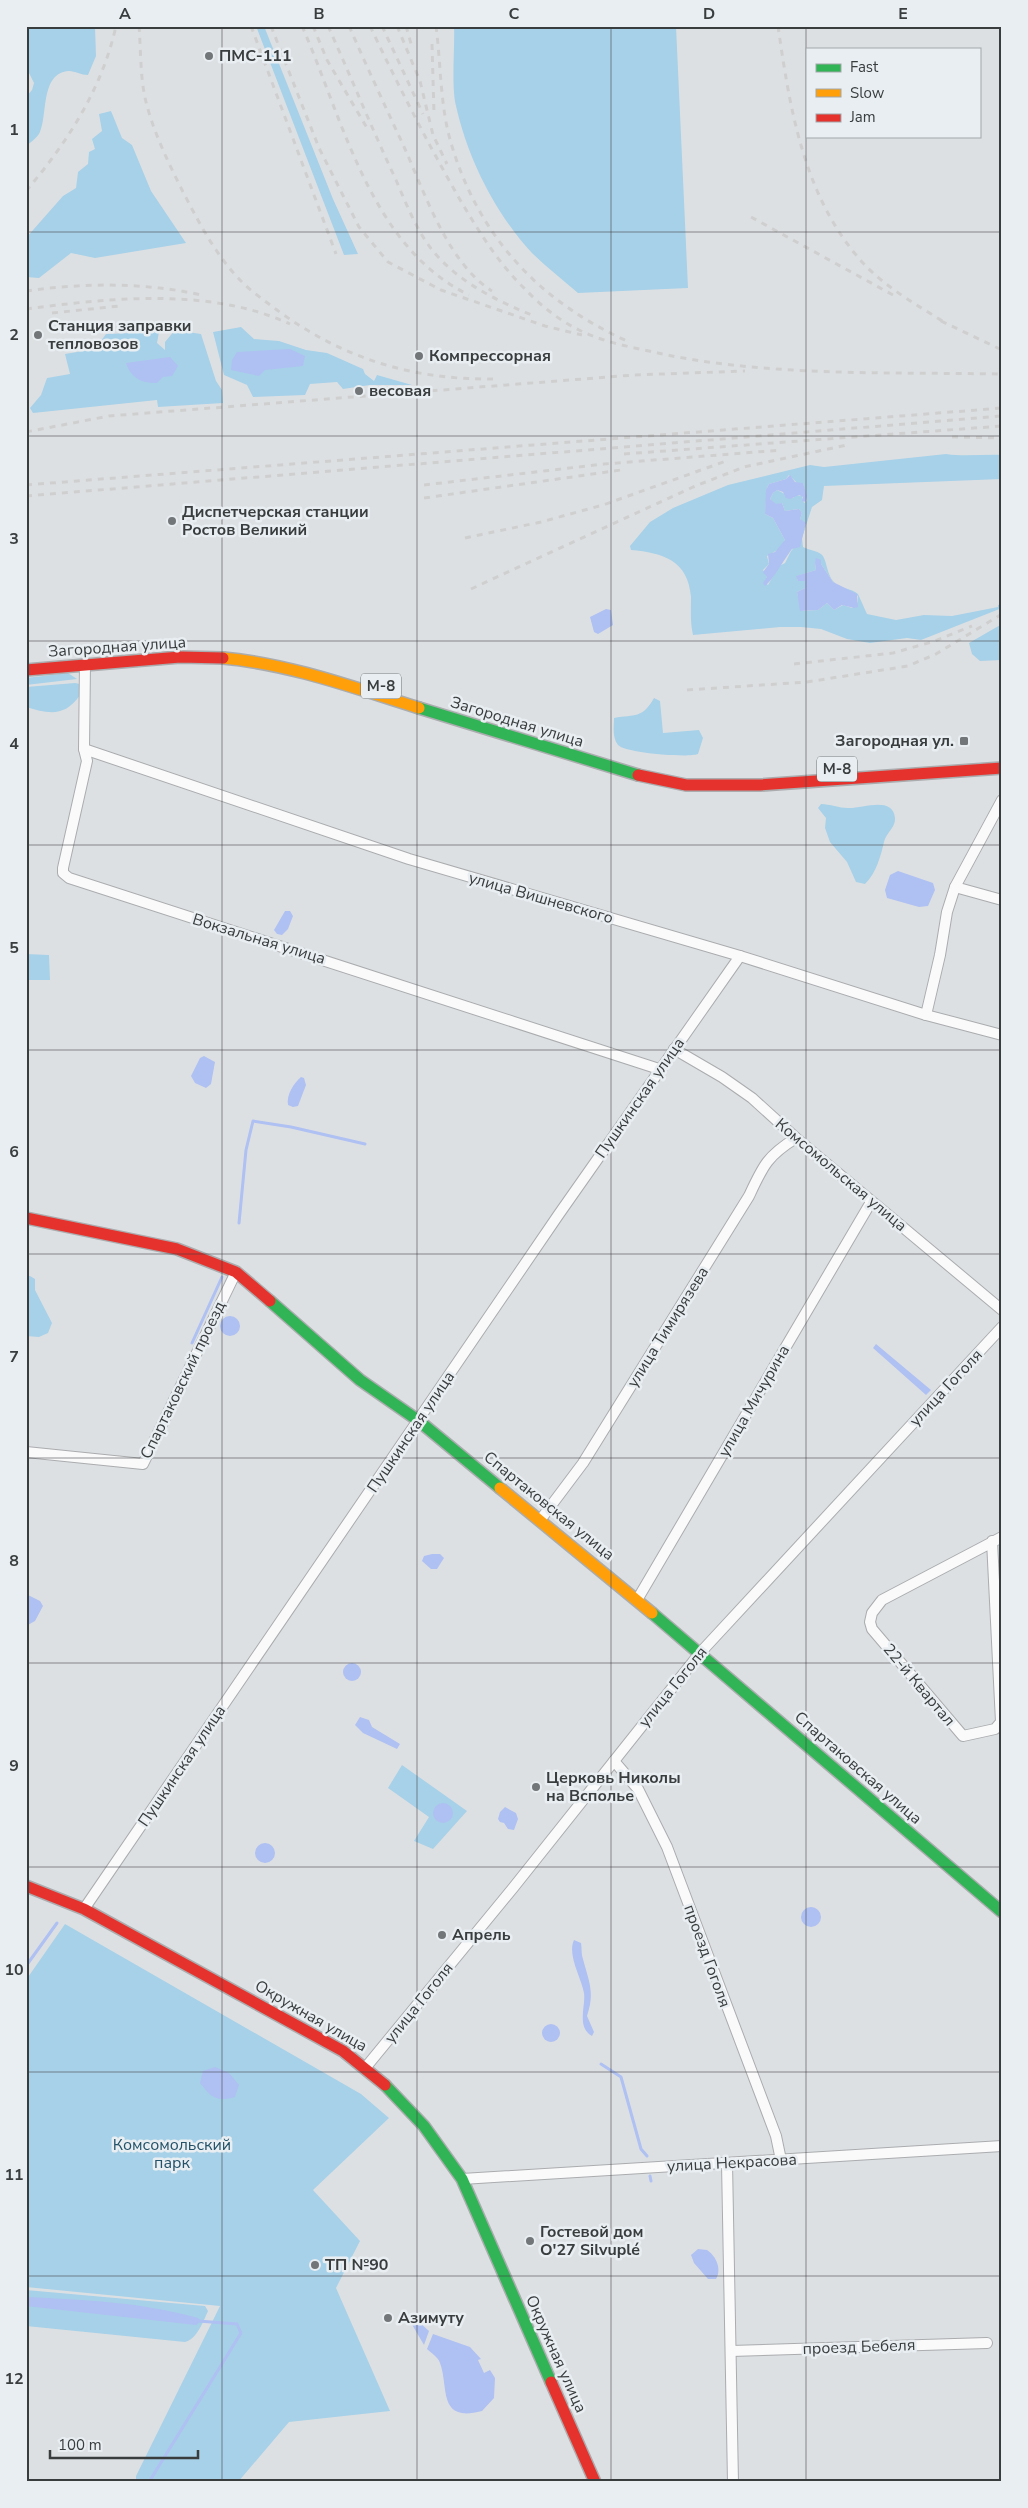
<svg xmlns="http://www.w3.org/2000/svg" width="1028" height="2508" font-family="'Nunito Sans',sans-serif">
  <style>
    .green { fill: #a7d1e8; fill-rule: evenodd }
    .water { fill: #afc0f2 }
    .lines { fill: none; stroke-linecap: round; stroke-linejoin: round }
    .stream { stroke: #afc0f2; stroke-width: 3 }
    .street-casing { stroke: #aaacae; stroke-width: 12 }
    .fast-casing { stroke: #aaacae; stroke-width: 14 }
    .slow-casing { stroke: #aaacae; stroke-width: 14 }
    .jam-casing { stroke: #aaacae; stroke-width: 14 }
    .street { stroke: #fafafb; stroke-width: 10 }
    .fast { stroke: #30b455; stroke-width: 11 }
    .slow { stroke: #ff9f0a; stroke-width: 11 }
    .jam { stroke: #e5322d; stroke-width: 11 }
    .rail { stroke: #cfcfcf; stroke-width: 3; stroke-dasharray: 6 6; stroke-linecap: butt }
    .grid { fill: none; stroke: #3a3d3e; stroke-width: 1; stroke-opacity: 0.55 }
    .poi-dot { fill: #737678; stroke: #e8eef2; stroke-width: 2 }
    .labels { text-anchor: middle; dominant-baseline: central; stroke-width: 5; stroke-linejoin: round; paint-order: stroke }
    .shield { fill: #e8eef2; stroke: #6e7274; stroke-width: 1 }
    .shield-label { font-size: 15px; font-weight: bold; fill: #3a3d3e }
    .poi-label { font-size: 16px; font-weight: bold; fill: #3a3d3e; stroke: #e8eef2; text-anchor: start }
    .street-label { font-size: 16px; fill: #3a3d3e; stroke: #e8eef2 }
    .park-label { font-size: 16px; fill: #235269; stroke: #e8eef2 }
    .neatline { fill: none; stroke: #3a3d3e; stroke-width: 2 }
    .grid-label { font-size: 16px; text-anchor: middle; font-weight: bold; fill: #3a3d3e }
  </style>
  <rect width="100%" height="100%" fill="#dde0e3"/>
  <g class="green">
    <path d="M26,26H95L96,56L88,75C81,75 75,71 69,71C40,73 48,115 40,132C37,138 31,142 26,146V97L32,90L34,83L26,67Z"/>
    <polygon points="256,26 264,26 333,199 358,254 344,255"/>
    <path d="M454,26H676L688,288L578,293C563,280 546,267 532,253C495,213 468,159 456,106C451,85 455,49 454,26Z"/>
    <polygon points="111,111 122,138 132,145 151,191 186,243 95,258 71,253 39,278 26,277 26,238 63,196 76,188 78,172 88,164 89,152 95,149 92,139 102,131 99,114"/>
    <polygon points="241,327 254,339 279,341 306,350 327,353 363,369 365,374 374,381 377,375 412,385 370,385 343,389 337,382 310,384 305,395 253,397 247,385 224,375 213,332"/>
    <polygon points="175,330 201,334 216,381 222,390 223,403 158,407 157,400 33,413 30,408 41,395 47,378 70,374 65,354 95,349 106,334 159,332 157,343 165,350 165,342"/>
    <path d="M946,454C965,457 983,454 1002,455V479L824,486L822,500L812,507L802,538L803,547C809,550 817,551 821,554C827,558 826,574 834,582C841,589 851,588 858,594L867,614L896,620L924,615L952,616L998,607V605L1002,604V608L921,640L907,638L870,643L847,639L821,629L801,627H780L693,635C690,622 691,610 691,597C688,560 663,553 631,550L630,546L650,522L673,508L728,485L810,465L824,467ZM789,475L797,483H803L807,501L804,503L802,496L796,495L793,498L777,490L773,493L770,499L776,505L782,503L785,511L799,509L802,513L800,519L806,524L800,541L791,551L785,563L779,566L768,585L765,582L767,577L763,570L769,564L767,556L781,548L785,540L773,518L765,514L767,488L769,484L786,479ZM821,560V564L833,582L858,596V602L852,608L843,605L834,610L827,603L818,610L801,611L797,592L805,588V581H798L797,576L816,570L815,563Z"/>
    <polygon points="1002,624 1002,660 980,661 972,654 969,643"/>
    <polygon points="68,673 77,679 26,685 26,678"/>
    <path d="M75,683L80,684V695C65,717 49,714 26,707V687Z"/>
    <path d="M654,698L660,701L663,733L699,730L703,738L698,754C688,758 625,753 618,745C612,737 614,727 614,718C635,714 642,719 654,698Z"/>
    <path d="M821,804C830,804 839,808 848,808C861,809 893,795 895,818C896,827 886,833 884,842C881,855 876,874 865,884L856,882L847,862L830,842L825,828L826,818L818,808Z"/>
    <polygon points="26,954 49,955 50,980 26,980"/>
    <polygon points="26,1276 30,1276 35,1279 35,1290 52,1323 48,1333 39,1337 26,1336"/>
    <polygon points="402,1765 467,1811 433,1849 414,1841 429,1817 388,1788"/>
    <polygon points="65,1924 361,2094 389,2118 313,2190 360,2241 336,2288 390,2411 289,2422 238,2482 136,2482 136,2476 220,2306 26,2287 26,1980"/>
    <path d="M26,2290L205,2306L208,2311C203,2322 197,2339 185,2342L26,2326Z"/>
  </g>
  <g class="water">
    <polygon points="290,349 305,356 303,366 265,370 259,376 231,370 232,360 237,352"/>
    <path d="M170,357L178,366L172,376L163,377L157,383C141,383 131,378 126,363Z"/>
    <path d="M790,475L795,482L803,483L807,496L806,502L802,501L803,497L799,495L790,499L786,498L783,492L777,490L773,493L770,499L776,504L782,503L785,511L799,509L802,513L800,519L806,523L800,547L792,549C785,558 773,580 765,586L763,583L767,577L763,572L769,564L768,554L775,552L785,540L773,518L765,514L766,490L769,484L786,479Z"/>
    <polygon points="816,558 821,560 821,564 833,582 857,594 858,607 854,608 842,605 834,610 827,603 818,610 800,611 797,592 805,588 805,581 798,581 796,576 816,570 815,563"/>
    <polygon points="606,609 611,610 613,625 598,634 594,632 590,617"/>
    <polygon points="898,871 933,883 935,890 928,906 919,907 887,898 885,890 890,875"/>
    <polygon points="290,911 293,916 288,929 282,935 277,934 274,930 285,911"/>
    <polygon points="204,1056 215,1062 211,1084 206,1088 195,1083 191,1076 200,1058"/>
    <path d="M301,1077L304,1078L306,1085L298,1106L293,1107L288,1105C286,1095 294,1083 301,1077Z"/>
    <circle cx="230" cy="1326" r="10"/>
    <polygon points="876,1344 931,1390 926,1395 873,1348"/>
    <polygon points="432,1554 440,1554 444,1558 437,1569 431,1569 422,1561 424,1556"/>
    <polygon points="26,1594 40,1601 43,1606 35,1621 26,1626"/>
    <circle cx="352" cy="1672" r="9"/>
    <polygon points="360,1717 369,1720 372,1727 400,1744 397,1749 363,1733 355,1725"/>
    <circle cx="443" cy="1813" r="10"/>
    <polygon points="505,1807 516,1813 518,1819 514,1830 508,1829 504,1823 500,1822 498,1819 500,1812"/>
    <circle cx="265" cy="1853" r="10"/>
    <circle cx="811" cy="1917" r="10"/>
    <path d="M574,1940L581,1943C582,1948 581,1953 583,1959C589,1982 595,1992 587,2016L594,2032L592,2036C576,2027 586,2006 584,1993C581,1977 567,1955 574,1940Z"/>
    <circle cx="551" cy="2033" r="9"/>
    <path d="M215,2067L229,2073L239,2085L235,2097C216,2102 212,2098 200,2083L203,2071Z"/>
    <path d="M698,2249L707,2250C716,2256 722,2269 716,2279H708L694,2263L691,2255Z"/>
    <path d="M26,2297C84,2300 142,2302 198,2318L201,2321L196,2325L26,2306Z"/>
    <polygon points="411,2315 429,2331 424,2345 407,2316"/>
    <path d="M433,2334L470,2347L481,2359L478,2360L484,2373L490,2370L495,2378L494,2398L482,2411C437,2423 449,2387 440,2363C438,2357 431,2353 427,2349Z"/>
  </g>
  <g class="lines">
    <g class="stream">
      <polyline points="239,1223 246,1150 253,1121 291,1127 365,1144"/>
      <polyline points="192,1343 222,1277"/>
      <polyline points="26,1966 57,1923"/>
      <polyline points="601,2064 621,2077 641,2149 647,2156"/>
      <polyline points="650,2176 651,2181"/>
      <polyline points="149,2482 241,2333 237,2324 198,2321"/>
    </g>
    <g class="street-casing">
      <g id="street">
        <polyline points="85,664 84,749 87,761 63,868 63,873 69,878 659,1069"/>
        <polyline points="84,749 409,859 740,956 926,1015 1002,1035"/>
        <polyline points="955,887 1002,900"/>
        <polyline points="926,1015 940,955 947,912 955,887 1002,800"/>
        <polyline points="674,1049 722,1077 752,1098 796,1138 1002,1310"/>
        <polyline points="26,1452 143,1464 236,1272"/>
        <path d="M541,1519L583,1463L749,1196C763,1166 767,1156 796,1138"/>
        <polyline points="992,1541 1001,1722 995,1729 963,1736 872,1629 870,1622 872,1613 882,1600 1002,1537"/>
        <polyline points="637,1600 871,1202"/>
        <polyline points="614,1761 638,1789 667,1847 776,2136 781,2160"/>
        <polyline points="84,1909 559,1214 740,956"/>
        <polyline points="366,2067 513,1888 700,1653 1002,1327"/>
        <polyline points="727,2163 733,2482"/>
        <polyline points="462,2179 1002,2146"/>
        <polyline points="731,2351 987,2343"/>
      </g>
    </g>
    <g class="fast-casing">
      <g id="fast">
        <polyline points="419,708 638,775"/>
        <polyline points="270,1301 360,1380 419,1421 500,1488"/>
        <polyline points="652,1613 1002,1912"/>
        <polyline points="385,2085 424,2126 462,2179 551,2382"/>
      </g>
    </g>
    <g class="slow-casing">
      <g id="slow">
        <path d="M223,658C290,664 355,688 419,708"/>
        <polyline points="500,1488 652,1613"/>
      </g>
    </g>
    <g class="jam-casing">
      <g id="jam">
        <polyline points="26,670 180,657 223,658"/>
        <polyline points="638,775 686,785 760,785 1002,768"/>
        <polyline points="26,1218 177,1249 236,1272 270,1301"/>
        <polyline points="26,1886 84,1909 343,2051 385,2085"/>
        <polyline points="551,2382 595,2482"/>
      </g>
    </g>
    <use href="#street" class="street"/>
    <use href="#fast" class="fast"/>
    <use href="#slow" class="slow"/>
    <use href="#jam" class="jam"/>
    <g class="rail">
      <path d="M139,26C141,51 140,78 146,102C153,130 167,160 180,186C197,219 215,255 242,282C252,292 265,301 277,310C342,358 412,380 493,379"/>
      <polyline points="251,26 336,254"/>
      <polyline points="271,26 319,148 359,227 388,262 441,290 545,326 582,335"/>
      <path d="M302,26C343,119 370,247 469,295"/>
      <polyline points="313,26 327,60 367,128"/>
      <path d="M328,26C351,77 372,129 396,180C408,208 419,237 440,259C466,286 500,302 534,316"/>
      <path d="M349,26C367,67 386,108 405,149C425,194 448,263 492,291"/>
      <path d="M370,26C398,85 427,142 459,198C478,230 498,263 525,289C540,305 560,321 579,330C601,341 625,346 649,351C759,377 888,372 1002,374"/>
      <polyline points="382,26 423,114"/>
      <polyline points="397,26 420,81 433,135 447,164"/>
      <polyline points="406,26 412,47"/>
      <path d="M436,26C441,64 440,106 451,143C479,238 540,302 629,342"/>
      <path d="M778,26C790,110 804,198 863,263C886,288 919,306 947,324"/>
      <polyline points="432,44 434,114"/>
      <path d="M26,191C67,143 102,89 116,26"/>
      <polyline points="751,217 893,295"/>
      <path d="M26,291C83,283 144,282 201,295"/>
      <path d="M26,309C110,298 210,287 290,324"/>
      <polyline points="52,313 119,306"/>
      <polyline points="941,321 1002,350"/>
      <polyline points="26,432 109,416 634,375 745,371"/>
      <polyline points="952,437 1002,438"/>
      <polyline points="624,454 1002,426"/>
      <polyline points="26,485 1002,408"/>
      <polyline points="424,485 604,464 782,450"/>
      <polyline points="26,496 1002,416"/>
      <polyline points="424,498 621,470"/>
      <polyline points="465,538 541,522 603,505 729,460"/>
      <polyline points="471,589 693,487 744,467 847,445"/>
      <polyline points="794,664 893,653 935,641 972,626"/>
      <polyline points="687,690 807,682 908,666 936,654 1002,614"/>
    </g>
  </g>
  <path class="grid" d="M222,26V2482M417,26V2482M611,26V2482M806,26V2482M26,232H1002M26,436H1002M26,641H1002M26,845H1002M26,1050H1002M26,1254H1002M26,1458H1002M26,1663H1002M26,1867H1002M26,2072H1002M26,2276H1002"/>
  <g class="poi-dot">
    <circle cx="209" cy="56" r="5"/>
    <circle cx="38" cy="335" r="5"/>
    <circle cx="419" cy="356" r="5"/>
    <circle cx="359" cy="391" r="5"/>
    <circle cx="172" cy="521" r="5"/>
    <rect x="959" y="736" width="10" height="10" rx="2.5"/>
    <circle cx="536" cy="1787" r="5"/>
    <circle cx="442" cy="1935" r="5"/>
    <circle cx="530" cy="2241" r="5"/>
    <circle cx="315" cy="2265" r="5"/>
    <circle cx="388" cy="2318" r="5"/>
  </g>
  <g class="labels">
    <g class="shield">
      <rect x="361" y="673.5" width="40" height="25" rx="4"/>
      <rect x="817" y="756.5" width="40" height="25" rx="4"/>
    </g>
    <g class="shield-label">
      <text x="381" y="686">М-8</text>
      <text x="837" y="769">М-8</text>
    </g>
    <g class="poi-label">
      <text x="219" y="56">ПМС-111</text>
      <text x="48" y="326">Станция заправки<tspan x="48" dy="18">тепловозов</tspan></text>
      <text x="429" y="356">Компрессорная</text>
      <text x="369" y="391">весовая</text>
      <text x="182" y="512">Диспетчерская станции<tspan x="182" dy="18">Ростов Великий</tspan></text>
      <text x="954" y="741" text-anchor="end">Загородная ул.</text>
      <text x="546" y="1778">Церковь Николы<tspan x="546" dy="18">на Всполье</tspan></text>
      <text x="452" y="1935">Апрель</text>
      <text x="540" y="2232">Гостевой дом<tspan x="540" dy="18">O'27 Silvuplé</tspan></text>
      <text x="325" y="2265">ТП №90</text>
      <text x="398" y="2318">Азимуту</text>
    </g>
    <g class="street-label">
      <text transform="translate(117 647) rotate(-4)">Загородная улица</text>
      <text transform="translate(517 722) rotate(17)">Загородная улица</text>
      <text transform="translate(541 898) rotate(16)">улица Вишневского</text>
      <text transform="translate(259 939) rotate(17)">Вокзальная улица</text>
      <text transform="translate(640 1098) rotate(-55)">Пушкинская улица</text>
      <text transform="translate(841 1175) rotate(40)">Комсомольская улица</text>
      <text transform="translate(668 1327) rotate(-58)">улица Тимирязева</text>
      <text transform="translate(183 1380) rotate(-64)">Спартаковский проезд</text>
      <text transform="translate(946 1388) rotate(-47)">улица Гоголя</text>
      <text transform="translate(754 1401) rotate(-60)">улица Мичурина</text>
      <text transform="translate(411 1432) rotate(-56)">Пушкинская улица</text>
      <text transform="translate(549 1506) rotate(39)">Спартаковская улица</text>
      <text transform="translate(919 1685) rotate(50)">22-й Квартал</text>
      <text transform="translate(673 1687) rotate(-51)">улица Гоголя</text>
      <text transform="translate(182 1766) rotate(-56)">Пушкинская улица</text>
      <text transform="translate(858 1768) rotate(41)">Спартаковская улица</text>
      <text transform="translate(707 1956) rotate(70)">проезд Гоголя</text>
      <text transform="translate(419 2003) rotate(-51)">улица Гоголя</text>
      <text transform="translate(311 2016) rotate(30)">Окружная улица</text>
      <text transform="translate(732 2163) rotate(-3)">улица Некрасова</text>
      <text transform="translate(859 2347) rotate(-2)">проезд Бебеля</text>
      <text transform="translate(556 2354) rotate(66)">Окружная улица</text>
    </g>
    <g class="park-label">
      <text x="172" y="2145">Комсомольский<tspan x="172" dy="18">парк</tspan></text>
    </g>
  </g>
  <rect width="1028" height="2508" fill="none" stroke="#e8eef2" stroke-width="55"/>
  <rect x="806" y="48" width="175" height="90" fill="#e8eef2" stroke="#a2a7aa"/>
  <rect x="816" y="64" width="25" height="8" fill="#30b455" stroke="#a2a7aa"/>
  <text x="850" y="72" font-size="15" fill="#3a3d3e">Fast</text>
  <rect x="816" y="89" width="25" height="8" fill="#ff9f0a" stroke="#a2a7aa"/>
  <text x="850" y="98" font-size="15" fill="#3a3d3e">Slow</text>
  <rect x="816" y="114" width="25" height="8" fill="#e5322d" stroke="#a2a7aa"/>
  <text x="850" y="122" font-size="15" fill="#3a3d3e">Jam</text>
  <path d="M50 2450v8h148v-8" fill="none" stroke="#3a3d3e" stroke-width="2.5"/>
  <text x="58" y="2450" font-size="15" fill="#3a3d3e" stroke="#e8eef2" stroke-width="4" paint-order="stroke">100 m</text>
  <rect x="28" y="28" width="972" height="2452" class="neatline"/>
  <g class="grid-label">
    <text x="125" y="19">A</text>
    <text x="319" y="19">B</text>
    <text x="514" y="19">C</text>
    <text x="709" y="19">D</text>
    <text x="903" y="19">E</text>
    <text x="14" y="135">1</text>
    <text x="14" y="340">2</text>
    <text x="14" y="544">3</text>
    <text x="14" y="749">4</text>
    <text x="14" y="953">5</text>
    <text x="14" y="1157">6</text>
    <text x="14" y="1362">7</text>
    <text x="14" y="1566">8</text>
    <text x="14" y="1771">9</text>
    <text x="14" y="1975">10</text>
    <text x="14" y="2180">11</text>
    <text x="14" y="2384">12</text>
  </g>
</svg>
